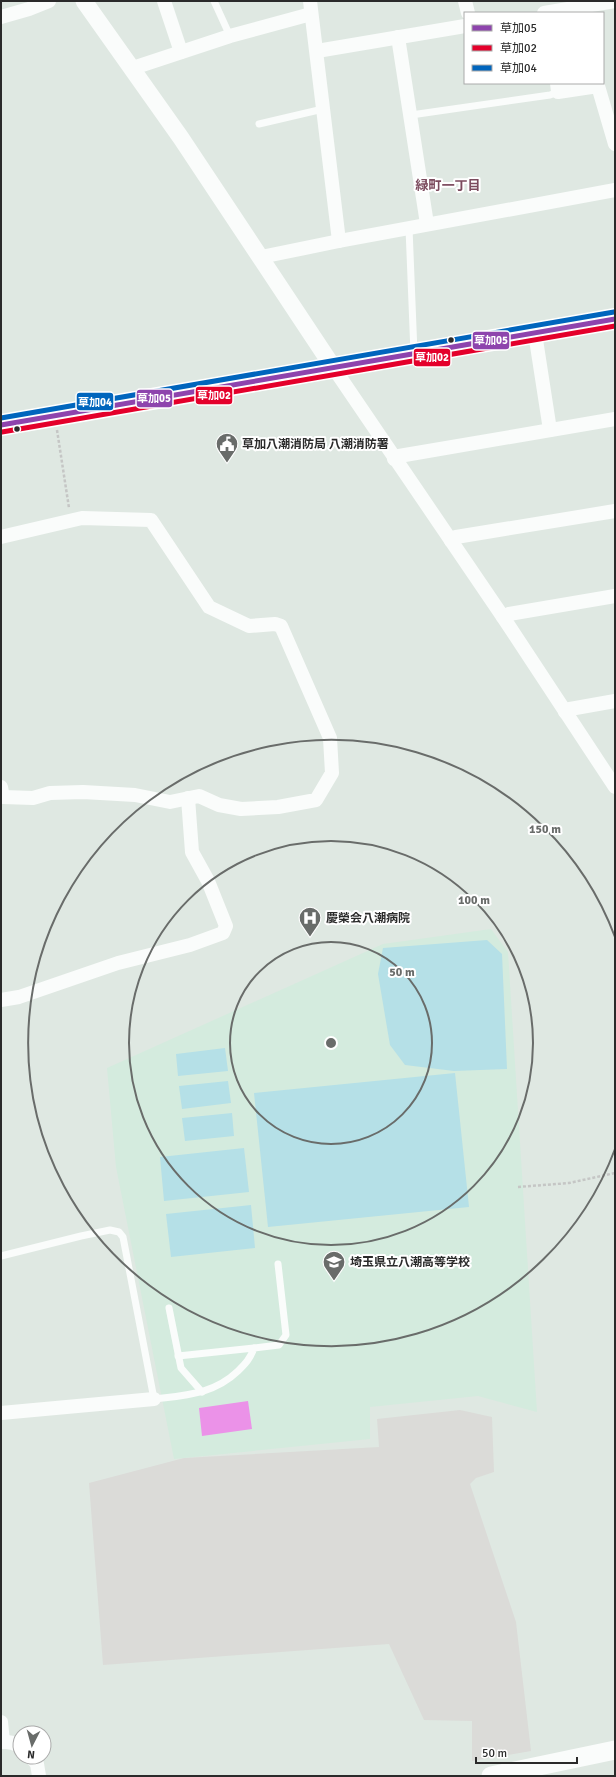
<svg xmlns="http://www.w3.org/2000/svg" width="616" height="1777" font-family="Signika,'Noto Sans JP',sans-serif">
  <style>
    .industrial { fill: #dbdbd8 }
    .education { fill: #d4ebde }
    .pitch { fill: #b5e0e7 }
    .water { fill: #eb92e8 }
    .lines { fill: none; stroke-linecap: round; stroke-linejoin: round }
    .path { stroke: #c5c6c5; stroke-width: 2.5; stroke-dasharray: 3 2; stroke-linecap: butt }
    .service { stroke: #fafcfb; stroke-width: 7 }
    .minor { stroke: #fafcfb; stroke-width: 14 }
    .tertiary { stroke: #fafcfb; stroke-width: 17 }
    .secondary { stroke: #fafcfb; stroke-width: 19 }
    .bus-1-casing { stroke: #fff; stroke-width: 8 }
    .bus-2-casing { stroke: #fff; stroke-width: 8 }
    .bus-3-casing { stroke: #fff; stroke-width: 8 }
    .bus-1 { stroke: #8e44ad; stroke-width: 5 }
    .bus-2 { stroke: #e4002b; stroke-width: 5 }
    .bus-3 { stroke: #0065bd; stroke-width: 5 }
    .ring { fill: none; stroke: #696c6a; stroke-width: 2 }
    .bus-dot { fill: #2a2a2a; stroke: #fff; stroke-width: 1.5 }
    .labels { text-anchor: middle; dominant-baseline: central; stroke-width: 4; stroke-linejoin: round; paint-order: stroke }
    .poi-label { font-size: 12px; font-weight: bold; fill: #2a2a2a; stroke: #fff; text-anchor: start }
    .neighbourhood-label { font-size: 13px; font-weight: bold; fill: #7b4a5d; stroke: #fff }
    .centre { fill: #696c6a; stroke: #fff; stroke-width: 2 }
    .ring-label { font-size: 12px; text-anchor: middle; font-weight: bold; fill: #696c6a; stroke: #fff; stroke-width: 4; stroke-linejoin: round; paint-order: stroke }
    .line-badge { stroke: #fff; stroke-width: 1.5 }
    .badge-label { font-size: 11px; text-anchor: middle; font-weight: bold; fill: #fff }
  </style>
  <rect width="100%" height="100%" fill="#dfe8e2"/>
  <polygon class="industrial" points="460,1410 492,1417 494,1472 476,1478 470,1484 516,1622 531,1751 472,1761 472,1721 424,1720 389,1644 103,1665 89,1483 184,1458 379,1447 377,1419"/>
  <polygon class="education" points="491,929 508,952 537,1412 478,1396 370,1407 370,1439 174,1459 116,1167 107,1068 383,944"/>
  <g class="pitch">
    <polygon points="487,940 502,954 507,1069 454,1071 405,1065 390,1045 378,974 383,948"/>
    <polygon points="225,1048 228,1071 178,1076 176,1054"/>
    <polygon points="455,1073 469,1207 268,1227 254,1093"/>
    <polygon points="228,1081 231,1103 182,1109 179,1086"/>
    <polygon points="232,1113 234,1136 185,1141 182,1118"/>
    <polygon points="244,1148 249,1192 164,1201 160,1157"/>
    <polygon points="251,1205 255,1248 171,1257 166,1214"/>
  </g>
  <polygon class="water" points="248,1401 252,1429 202,1436 199,1408"/>
  <g class="lines">
    <g class="path">
      <polyline points="57,430 69,508"/>
      <polyline points="518,1187 569,1183 615,1173"/>
    </g>
    <g class="service">
      <polyline points="214,1 230,36"/>
      <polyline points="411,115 550,95 558,92"/>
      <polyline points="259,124 323,109"/>
      <polyline points="409,228 414,353"/>
      <path d="M1,1256L81,1236L110,1230L119,1232L123,1237L154,1399C187,1395 214,1394 238,1371C246,1363 250,1359 254,1348L279,1345L286,1335L278,1264"/>
      <polyline points="169,1308 181,1368 202,1392"/>
      <polyline points="178,1356 254,1348"/>
    </g>
    <g class="minor">
      <polyline points="164,1 181,52"/>
      <polyline points="310,1 339,241"/>
      <polyline points="465,1 468,13"/>
      <polyline points="544,13 615,1"/>
      <polyline points="1,17 29,9 49,1"/>
      <polyline points="398,37 427,224"/>
      <polyline points="317,51 465,26"/>
      <polyline points="133,68 230,36 311,14"/>
      <polyline points="557,83 558,92 598,86 615,144"/>
      <polyline points="261,257 339,241 615,190"/>
      <polyline points="535,333 550,430"/>
      <polyline points="333,367 503,617 615,787"/>
      <polyline points="394,459 399,456 615,419"/>
      <polyline points="1,537 82,518 151,520 209,607 249,626 275,624 281,626 330,738 332,773 316,800 278,807 241,809 219,805 199,796 170,802 135,795 83,792 50,793 33,798 3,797 1,787"/>
      <polyline points="451,541 456,537 615,511"/>
      <polyline points="503,617 509,614 615,596"/>
      <polyline points="565,712 570,709 615,701"/>
      <polyline points="1,1000 19,997 118,963 190,945 223,933 226,926 208,881 192,852 188,798"/>
      <polyline points="1,1413 154,1399"/>
      <polyline points="1,1722 3,1742"/>
      <polyline points="1,1741 13,1743 20,1747"/>
      <polyline points="31,1757 37,1764 39,1776"/>
    </g>
    <g class="tertiary">
      <polyline points="84,1 181,138 333,367"/>
      <polyline points="1,425 615,319"/>
    </g>
    <polyline class="secondary" points="491,1776 615,1750"/>
    <g class="bus-1-casing">
      <polyline id="bus-1" points="1,425 615,319"/>
    </g>
    <g class="bus-2-casing">
      <polyline id="bus-2" points="2,432 615,326"/>
    </g>
    <g class="bus-3-casing">
      <polyline id="bus-3" points="1,418 614,312"/>
    </g>
    <use href="#bus-1" class="bus-1"/>
    <use href="#bus-2" class="bus-2"/>
    <use href="#bus-3" class="bus-3"/>
  </g>
  <g class="ring">
    <circle cx="331" cy="1043" r="101"/>
    <circle cx="331" cy="1043" r="202"/>
    <path d="M615 1149A303 303 0 1 1 615 937"/>
  </g>
  <defs>
    <g id="civic-pin" transform="scale(1.15)"><path d="M0 17L-7.5 6A9.5 9.5 0 1 1 7.5 6Z" fill="#696c6a" stroke="#fff"/><path d="M-.6-6.5H3V-4.5H.6V-3L4-1V1h2V6H-6V1h2V-1L-.6-3ZM-1.2 2.5V6h2.4V2.5Z" fill="#fff"/></g>
    <g id="hospital-pin" transform="scale(1.15)"><path d="M0 17L-7.5 6A9.5 9.5 0 1 1 7.5 6Z" fill="#696c6a" stroke="#fff"/><path d="M-5-5h3v3.5h4V-5h3V5h-3V1.5h-4V5h-3Z" fill="#fff"/></g>
    <g id="school-pin" transform="scale(1.15)"><path d="M0 17L-7.5 6A9.5 9.5 0 1 1 7.5 6Z" fill="#696c6a" stroke="#fff"/><path d="M0-5L7-2L0 1L-7-2ZM-4 1L0 2.5L4 1V4Q0 6-4 4Z" fill="#fff"/></g>
  </defs>
  <g fill-rule="evenodd">
    <use href="#civic-pin" x="227" y="444"/>
    <use href="#hospital-pin" x="310" y="918"/>
    <use href="#school-pin" x="334" y="1262"/>
  </g>
  <g class="bus-dot">
    <circle cx="451" cy="340" r="3.5"/>
    <circle cx="17" cy="429" r="3.5"/>
  </g>
  <g class="labels">
    <g class="poi-label">
      <text x="242" y="444">草加八潮消防局 八潮消防署</text>
      <text x="326" y="918">慶榮会八潮病院</text>
      <text x="350" y="1262">埼玉県立八潮高等学校</text>
    </g>
    <g class="neighbourhood-label">
      <text x="448" y="186">緑町一丁目</text>
    </g>
  </g>
  <circle cx="331" cy="1043" r="6" class="centre"/>
  <g class="ring-label">
    <text x="545" y="833">150 m</text>
    <text x="474" y="904">100 m</text>
    <text x="402" y="976">50 m</text>
  </g>
  <g class="line-badge">
    <rect x="472" y="331" width="38" height="19" rx="4" fill="#8e44ad"/>
    <rect x="413" y="348" width="38" height="19" rx="4" fill="#e4002b"/>
    <rect x="195" y="386" width="38" height="19" rx="4" fill="#e4002b"/>
    <rect x="136" y="389" width="37" height="19" rx="4" fill="#8e44ad"/>
    <rect x="76" y="392" width="38" height="19" rx="4" fill="#0065bd"/>
  </g>
  <g class="badge-label">
    <text x="491" y="344">草加05</text>
    <text x="432" y="361">草加02</text>
    <text x="214" y="399">草加02</text>
    <text x="154" y="402">草加05</text>
    <text x="95" y="406">草加04</text>
  </g>
  <rect width="616" height="1777" fill="none" stroke="#2a2a2a" stroke-width="4"/>
  <rect x="464" y="12" width="140" height="72" fill="#ffffff" stroke="#aaaaaa"/>
  <rect x="472" y="25" width="20" height="6" fill="#8e44ad" stroke="#aaaaaa"/>
  <text x="500" y="32" font-size="12" fill="#2a2a2a">草加05</text>
  <rect x="472" y="45" width="20" height="6" fill="#e4002b" stroke="#aaaaaa"/>
  <text x="500" y="52" font-size="12" fill="#2a2a2a">草加02</text>
  <rect x="472" y="65" width="20" height="6" fill="#0065bd" stroke="#aaaaaa"/>
  <text x="500" y="72" font-size="12" fill="#2a2a2a">草加04</text>
  <g transform="translate(32 1745) rotate(186)"><circle r="19" fill="#ffffff" stroke="#aaaaaa"/>
  <path d="M0-3L7 15L0 10L-7 15Z" fill="#696c6a"/>
  <text y="-6" font-size="11" font-weight="bold" text-anchor="middle" fill="#2a2a2a">N</text>
  </g>
  <path d="M476 1757v6h101v-6" fill="none" stroke="#2a2a2a" stroke-width="2"/>
  <text x="482" y="1757" font-size="12" fill="#2a2a2a" stroke="#ffffff" stroke-width="3" paint-order="stroke">50 m</text>
</svg>
